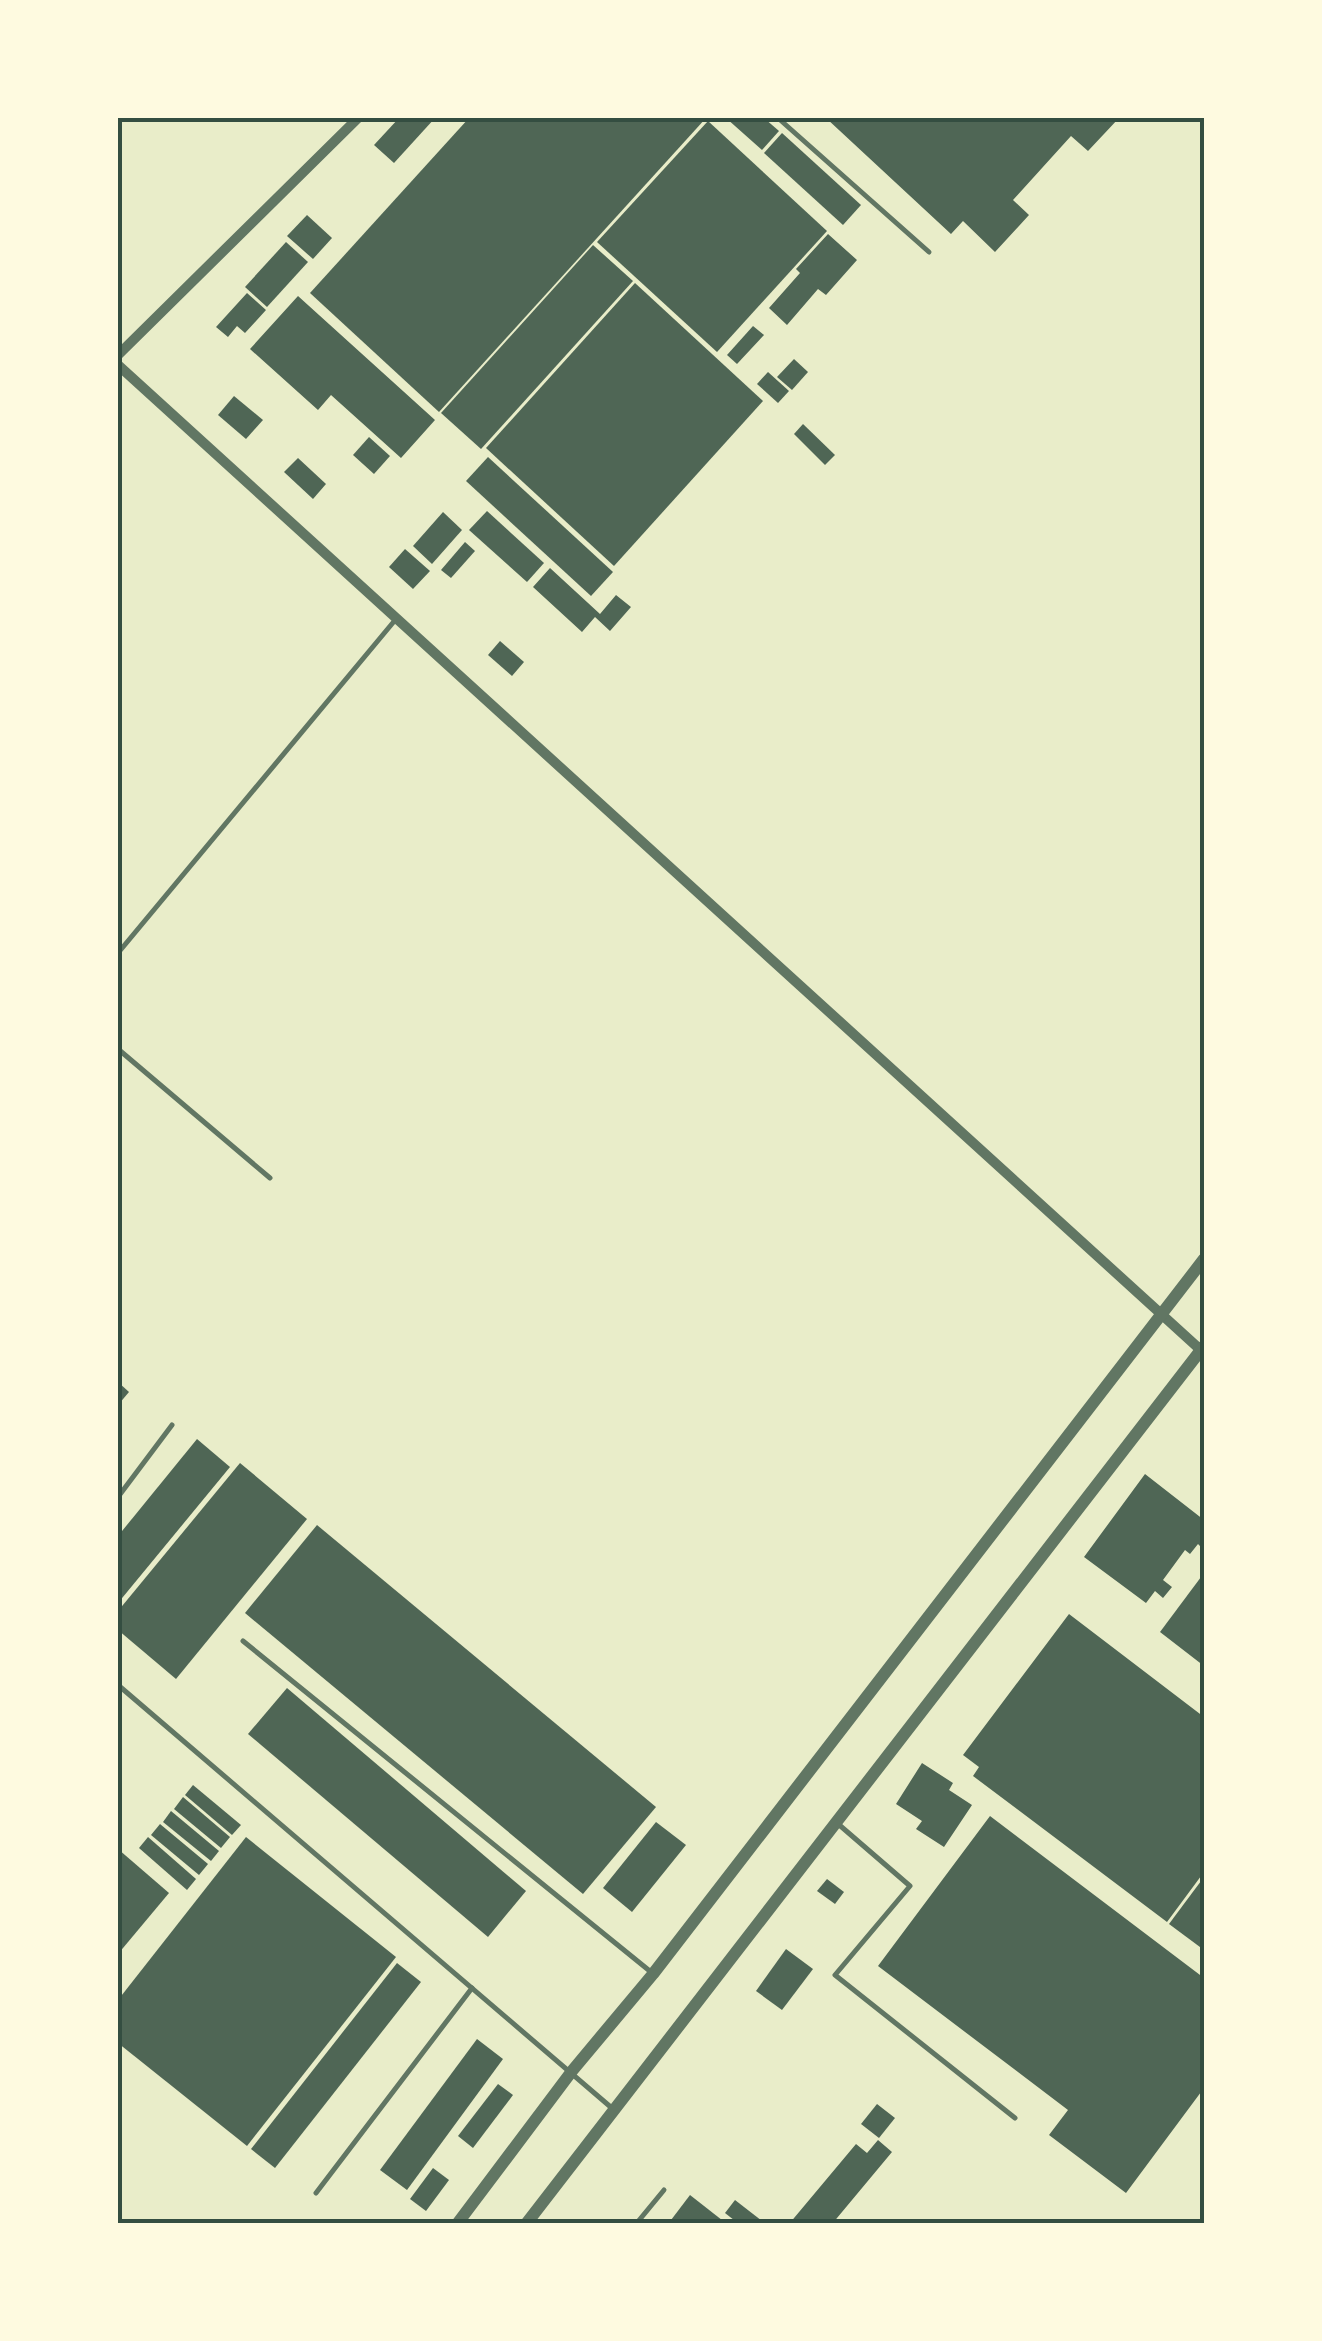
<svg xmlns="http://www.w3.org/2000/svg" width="1322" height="2341" font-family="'Nunito Sans',sans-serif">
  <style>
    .building { fill: #4f6655 }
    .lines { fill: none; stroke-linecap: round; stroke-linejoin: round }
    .service { stroke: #617663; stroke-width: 5 }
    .minor { stroke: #617663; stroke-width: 10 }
    .tertiary { stroke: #617663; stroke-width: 12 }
    .neatline { fill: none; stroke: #344e41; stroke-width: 4 }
  </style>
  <rect width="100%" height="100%" fill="#e9edc9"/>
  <g class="building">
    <polygon points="399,118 435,118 394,163 374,145"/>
    <polygon points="469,118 706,118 439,412 310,293"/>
    <polygon points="726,118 764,118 779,131 762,150"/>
    <polygon points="826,118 1119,118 1088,151 1071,136 1013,200 1029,215 995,252 963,221 951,234"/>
    <polygon points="708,121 827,231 717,352 597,242"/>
    <polygon points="782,133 861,205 843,225 764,153"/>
    <polygon points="307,215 332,238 313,259 287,236"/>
    <polygon points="828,234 857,260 826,295 818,289 787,325 769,308 800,273 796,269"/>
    <polygon points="286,242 308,262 267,307 245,287"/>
    <polygon points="593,245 633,281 481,449 441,413"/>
    <polygon points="635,283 763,401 614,566 486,448"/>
    <polygon points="247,293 266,310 245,333 237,326 228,337 216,327"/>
    <polygon points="298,296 435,420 401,458 331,395 318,410 250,349"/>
    <polygon points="753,326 764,335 737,364 727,355"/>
    <polygon points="794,359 808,372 792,390 777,377"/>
    <polygon points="768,372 789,391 778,403 757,384"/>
    <polygon points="234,396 263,420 246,439 218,415"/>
    <polygon points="803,424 835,455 825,465 794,434"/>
    <polygon points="369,437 390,456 374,474 353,455"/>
    <polygon points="488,457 613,572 591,596 466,481"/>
    <polygon points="298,458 326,484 313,499 284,472"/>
    <polygon points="487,511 544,563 527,582 469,530"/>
    <polygon points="443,512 462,530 432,564 413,546"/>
    <polygon points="465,542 475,551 451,578 441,570"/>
    <polygon points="405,549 430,571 413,589 389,567"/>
    <polygon points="550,568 600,614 616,595 631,607 610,631 595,617 582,632 533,587"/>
    <polygon points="500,641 524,662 512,676 488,655"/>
    <polygon points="118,1382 129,1392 118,1405"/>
    <polygon points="197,1439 230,1467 118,1603 118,1536"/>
    <polygon points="240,1463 307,1519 176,1679 118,1630 118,1611"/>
    <polygon points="1145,1474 1204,1520 1204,1542 1201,1547 1198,1544 1190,1554 1185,1550 1163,1580 1172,1587 1163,1598 1155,1591 1146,1603 1084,1557"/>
    <polygon points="317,1525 656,1807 583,1894 245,1613"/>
    <polygon points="1204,1573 1204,1666 1160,1632"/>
    <polygon points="1069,1614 1204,1717 1204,1872 1167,1922 973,1776 979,1767 963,1755"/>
    <polygon points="287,1688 526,1891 488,1937 248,1734"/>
    <polygon points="922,1763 953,1783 949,1790 972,1805 944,1847 916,1829 922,1821 896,1804"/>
    <polygon points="193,1785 241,1825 232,1835 185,1795"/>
    <polygon points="183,1797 230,1837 221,1848 174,1809"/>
    <polygon points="171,1811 219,1851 211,1861 163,1822"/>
    <polygon points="990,1816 1204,1978 1204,2088 1126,2193 1049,2135 1068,2110 878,1966"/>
    <polygon points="656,1822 686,1845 632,1912 603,1888"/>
    <polygon points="160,1824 208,1864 199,1875 151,1835"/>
    <polygon points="148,1837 196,1879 187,1890 139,1848"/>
    <polygon points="246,1837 396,1957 247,2146 118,2043 118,2000"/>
    <polygon points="118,1849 169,1893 118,1954"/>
    <polygon points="1204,1877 1204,1950 1169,1924"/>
    <polygon points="827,1879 844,1892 835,1904 817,1891"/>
    <polygon points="786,1949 813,1969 782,2010 756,1991"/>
    <polygon points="397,1963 421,1982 275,2168 251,2149"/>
    <polygon points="477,2039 503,2059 407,2190 380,2170"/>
    <polygon points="498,2084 513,2095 473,2148 458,2136"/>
    <polygon points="877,2104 895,2118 879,2138 861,2124"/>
    <polygon points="878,2140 892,2152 832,2224 789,2224 856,2144 867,2153"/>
    <polygon points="433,2168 449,2180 426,2211 410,2199"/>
    <polygon points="690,2195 727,2224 668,2224"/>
    <polygon points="735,2200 766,2224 739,2224 725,2213"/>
  </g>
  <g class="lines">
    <g class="service">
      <polyline points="778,118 929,252"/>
      <polyline points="118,953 396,619"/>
      <polyline points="118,1049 270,1178"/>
      <polyline points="118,1497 172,1425"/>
      <polyline points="243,1641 651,1972"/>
      <polyline points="118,1685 613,2109"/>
      <polyline points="837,1823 910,1886 835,1975 1015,2118"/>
      <polyline points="316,2193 472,1988"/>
      <polyline points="636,2224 664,2190"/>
    </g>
    <g class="minor">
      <polyline points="118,355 358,118"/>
      <polyline points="118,365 1204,1353"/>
    </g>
    <g class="tertiary">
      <polyline points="457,2224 572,2071 653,1974 1204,1259"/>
      <polyline points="526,2224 1204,1346"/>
    </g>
  </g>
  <rect width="1322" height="2341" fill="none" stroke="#fefae0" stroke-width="240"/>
  <rect x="120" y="120" width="1082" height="2101" class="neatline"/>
</svg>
